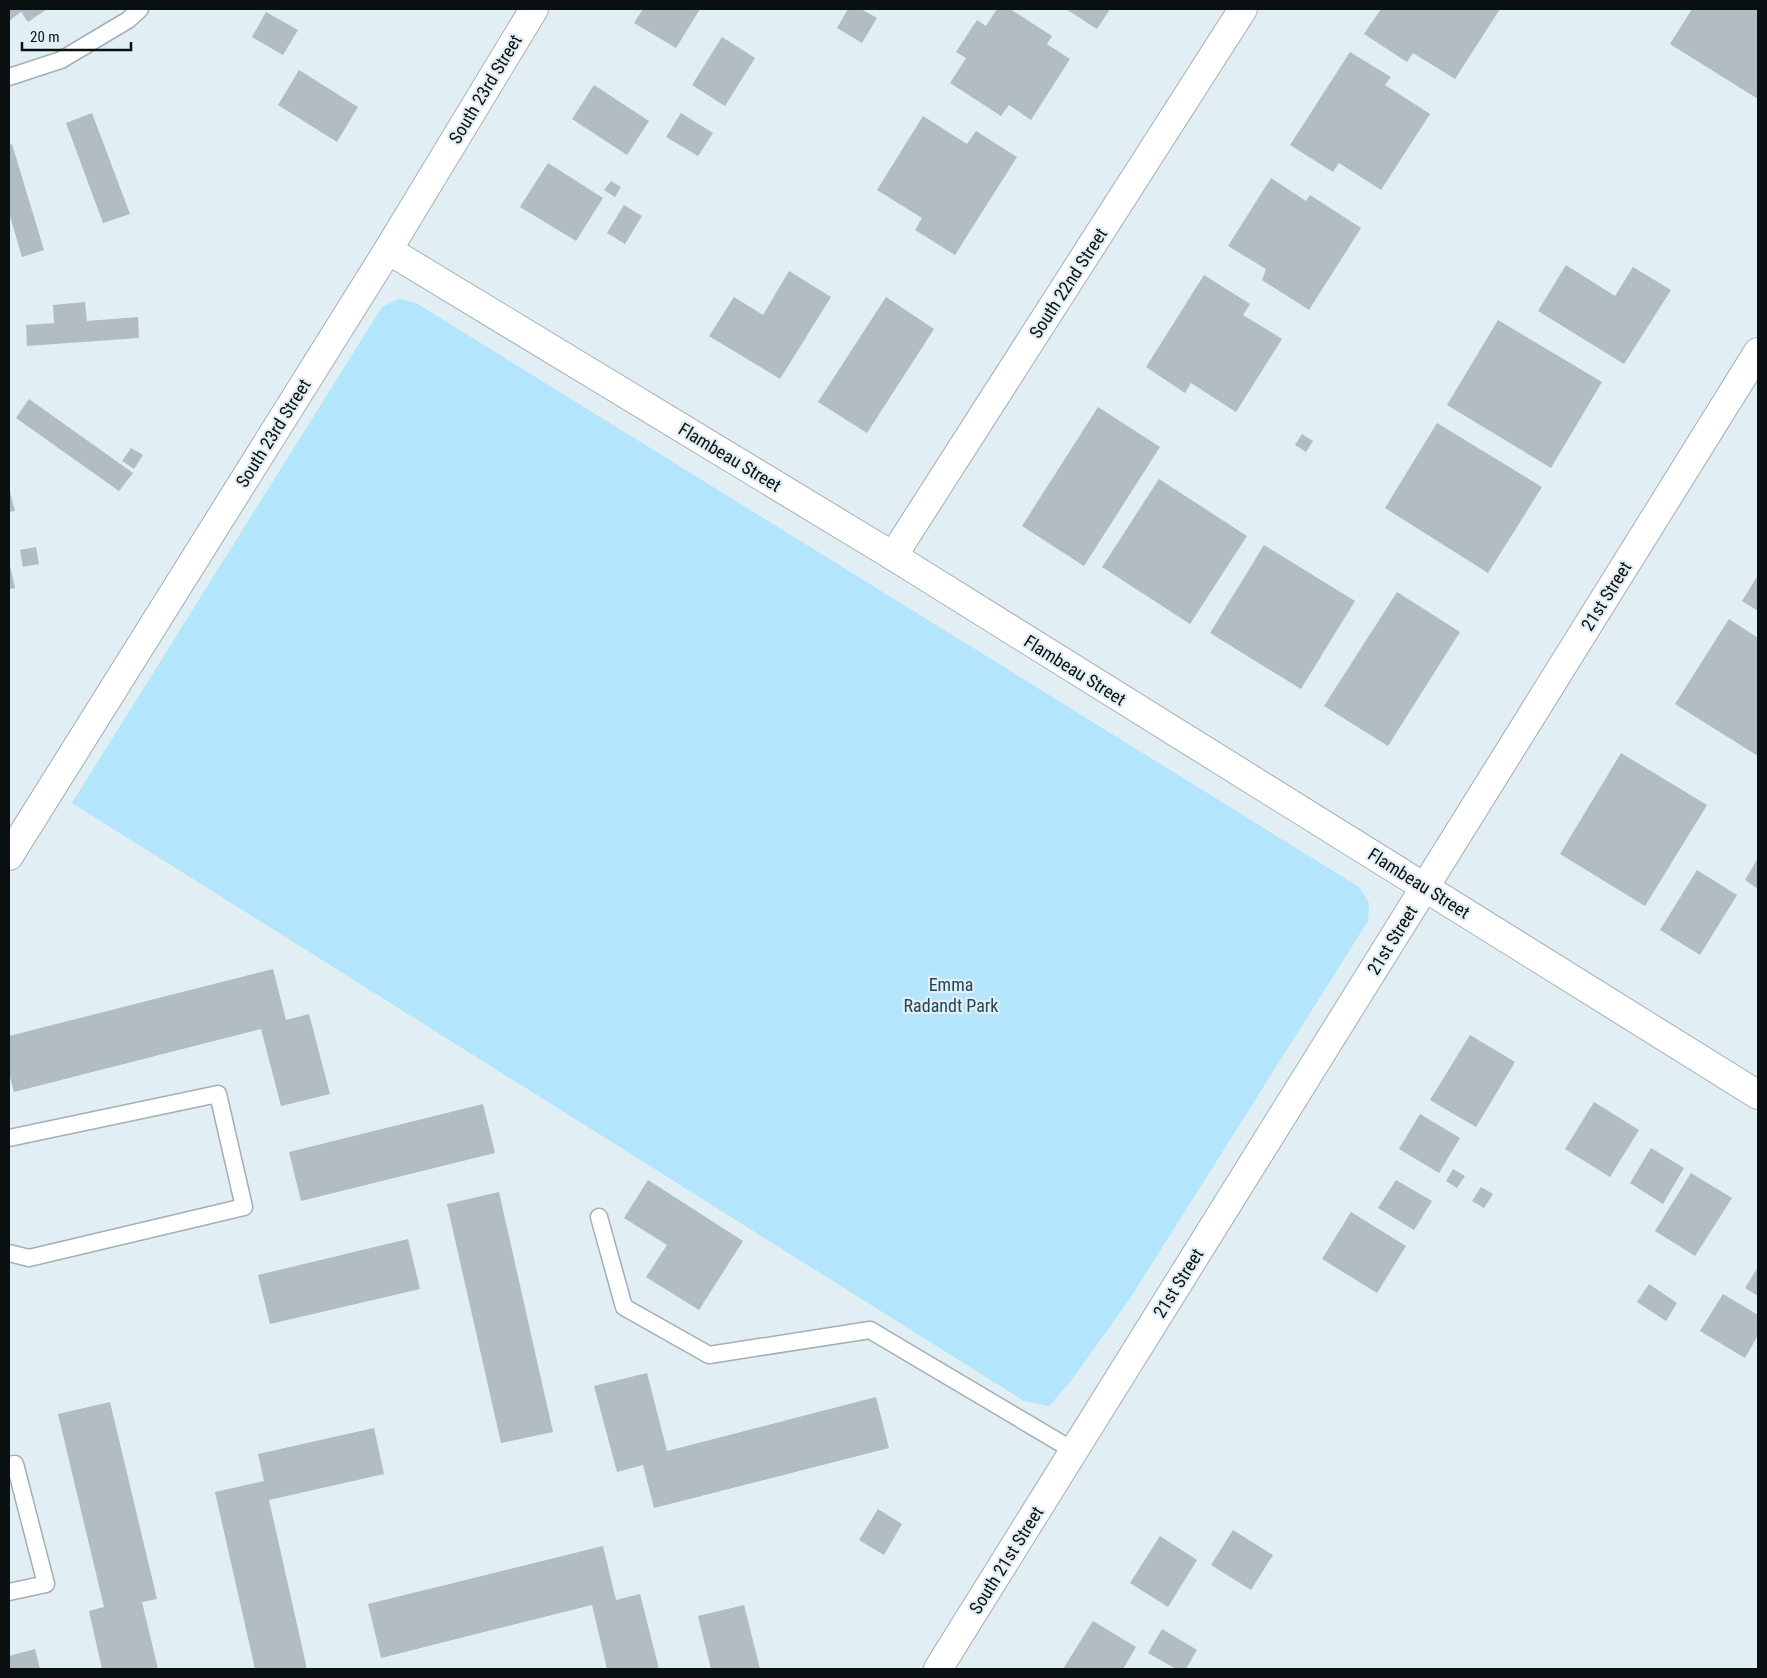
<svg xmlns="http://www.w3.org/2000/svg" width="1767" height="1678" font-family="'Roboto Condensed',sans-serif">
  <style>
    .green { fill: #b3e5fd }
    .building { fill: #b1bdc3 }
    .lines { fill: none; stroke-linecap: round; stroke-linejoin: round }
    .service-casing { stroke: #a3afb5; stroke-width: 19 }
    .minor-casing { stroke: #a3afb5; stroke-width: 30 }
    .service { stroke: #fff; stroke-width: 16 }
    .minor { stroke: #fff; stroke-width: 28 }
    .labels { text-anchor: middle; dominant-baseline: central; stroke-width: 4.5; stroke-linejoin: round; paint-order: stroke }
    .street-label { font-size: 18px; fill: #0a0f11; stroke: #e1eef4 }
    .park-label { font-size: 18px; fill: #214859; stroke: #e1eef4 }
  </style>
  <rect width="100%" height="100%" fill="#e1eef4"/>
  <polygon class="green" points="399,299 416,303 1359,887 1369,903 1368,921 1129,1300 1071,1381 1049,1406 1024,1401 72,803 382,307"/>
  <g class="building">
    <polygon points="9,9 47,9 28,22 21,12 9,21"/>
    <polygon points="643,9 700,9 676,48 634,23"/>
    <polygon points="848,9 861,9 877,18 862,43 837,28"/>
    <polygon points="997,9 1010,9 1052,36 1047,44 1070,59 1031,120 1009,105 1001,116 950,83 966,58 956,52 977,20 986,26"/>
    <polygon points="1066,9 1110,9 1097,29"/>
    <polygon points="1381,9 1500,9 1455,79 1413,53 1407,62 1364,34"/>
    <polygon points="1692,9 1758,9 1758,99 1670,44"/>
    <polygon points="266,12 298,30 283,55 252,37"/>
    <polygon points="722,37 755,58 725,106 692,85"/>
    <polygon points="1350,52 1391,77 1385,85 1430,114 1381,190 1339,163 1333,172 1290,145"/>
    <polygon points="299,70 358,107 337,142 278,105"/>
    <polygon points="594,85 649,121 627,155 572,119"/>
    <polygon points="92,113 130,214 103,223 66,123"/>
    <polygon points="681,113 713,133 698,156 666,137"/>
    <polygon points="923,116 967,144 976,131 1017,157 955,255 915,230 922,218 877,190"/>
    <polygon points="12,144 44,250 22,257 9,213 9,145"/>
    <polygon points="548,163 603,198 576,241 520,207"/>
    <polygon points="1271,178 1306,201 1310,195 1361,228 1309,310 1262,280 1266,269 1228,246"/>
    <polygon points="611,181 621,187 615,197 604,190"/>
    <polygon points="624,205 642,216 625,244 607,233"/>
    <polygon points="1566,265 1615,296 1633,267 1671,290 1624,364 1538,311"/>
    <polygon points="789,271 831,297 780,379 709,336 734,297 763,315"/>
    <polygon points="1204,275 1250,304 1243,315 1282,339 1236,412 1191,383 1185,393 1146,367"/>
    <polygon points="886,297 934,329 867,433 818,402"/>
    <polygon points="85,302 87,321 138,317 139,338 27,346 26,325 54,323 53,305"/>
    <polygon points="1498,320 1602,382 1551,468 1447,405"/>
    <polygon points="29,399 133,473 119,491 16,418"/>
    <polygon points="1098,407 1160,447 1084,566 1022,526"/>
    <polygon points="1437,423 1542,487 1488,573 1385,508"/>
    <polygon points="1302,434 1313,441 1306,452 1295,445"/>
    <polygon points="131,448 143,455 134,469 122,461"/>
    <polygon points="1159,479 1247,536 1190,624 1102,567"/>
    <polygon points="9,488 15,511 9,512"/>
    <polygon points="1264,545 1355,601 1301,689 1210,633"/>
    <polygon points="36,547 39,564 23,567 20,550"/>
    <polygon points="9,561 15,588 9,589"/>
    <polygon points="1758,575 1758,611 1742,601"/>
    <polygon points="1397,592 1460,632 1388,746 1324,706"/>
    <polygon points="1729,619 1758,638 1758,756 1675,704"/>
    <polygon points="1621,753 1707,805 1645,906 1560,854"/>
    <polygon points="1758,858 1758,889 1745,880"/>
    <polygon points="1697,870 1737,895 1700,955 1660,930"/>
    <polygon points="273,969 286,1020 309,1014 330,1094 281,1106 261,1029 14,1092 9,1073 9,1036"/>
    <polygon points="1470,1035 1515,1062 1476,1127 1430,1100"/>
    <polygon points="1594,1102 1639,1130 1610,1177 1565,1149"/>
    <polygon points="483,1104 495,1153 301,1201 289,1152"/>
    <polygon points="1420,1114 1460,1138 1439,1173 1399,1149"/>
    <polygon points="1651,1148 1684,1168 1663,1204 1630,1183"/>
    <polygon points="1453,1169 1465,1176 1457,1188 1446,1181"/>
    <polygon points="1691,1173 1732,1198 1695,1256 1655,1231"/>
    <polygon points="648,1180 743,1241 699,1310 646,1277 667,1245 624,1218"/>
    <polygon points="1396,1180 1432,1201 1414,1230 1378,1208"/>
    <polygon points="1481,1187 1493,1194 1484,1208 1472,1201"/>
    <polygon points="499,1192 553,1432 501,1443 447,1204"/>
    <polygon points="1351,1212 1406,1246 1377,1293 1322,1259"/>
    <polygon points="408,1239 420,1289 270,1324 258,1275"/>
    <polygon points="1758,1267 1758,1296 1745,1288"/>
    <polygon points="1649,1284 1677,1303 1666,1321 1637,1302"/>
    <polygon points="1723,1294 1758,1315 1758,1335 1745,1358 1700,1331"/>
    <polygon points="647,1373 667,1451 876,1397 889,1448 654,1508 643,1465 617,1472 594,1386"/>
    <polygon points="110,1402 157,1599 142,1602 158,1669 102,1669 89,1611 104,1607 58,1414"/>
    <polygon points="374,1428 384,1474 269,1500 307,1669 255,1669 215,1492 264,1481 258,1454"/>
    <polygon points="878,1509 902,1524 884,1555 859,1540"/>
    <polygon points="1233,1530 1273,1555 1251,1590 1211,1565"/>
    <polygon points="1160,1536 1197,1560 1168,1607 1130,1583"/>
    <polygon points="603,1546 616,1600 640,1594 659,1669 607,1669 592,1605 381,1658 368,1604"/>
    <polygon points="744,1605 760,1669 711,1669 698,1616"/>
    <polygon points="1093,1621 1136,1647 1123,1669 1063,1669"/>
    <polygon points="1162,1629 1197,1650 1186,1669 1176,1669 1148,1653"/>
    <polygon points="35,1649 40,1669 9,1669 9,1656"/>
  </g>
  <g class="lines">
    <g class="service-casing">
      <g id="service">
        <polyline points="9,77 61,60 128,20 140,9"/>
        <polyline points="9,1138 218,1094 244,1207 29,1258 9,1253"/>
        <polyline points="599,1217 624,1307 709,1355 870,1330 1074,1451"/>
        <polyline points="9,1465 15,1464 46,1584 9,1592"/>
      </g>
    </g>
    <g class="minor-casing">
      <g id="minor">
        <polyline points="388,250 893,556 1758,1095"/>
        <polyline points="893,556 1243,9"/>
        <polyline points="9,856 388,250 534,9"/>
        <polyline points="938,1669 1758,352"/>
      </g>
    </g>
    <use href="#service" class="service"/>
    <use href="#minor" class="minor"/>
  </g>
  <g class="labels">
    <g class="street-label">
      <text transform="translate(485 89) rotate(-59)">South 23rd Street</text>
      <text transform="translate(1068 283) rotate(-57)">South 22nd Street</text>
      <text transform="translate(273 433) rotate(-58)">South 23rd Street</text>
      <text transform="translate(730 457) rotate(31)">Flambeau Street</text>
      <text transform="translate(1606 596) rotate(-58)">21st Street</text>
      <text transform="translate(1075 670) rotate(32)">Flambeau Street</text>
      <text transform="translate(1419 883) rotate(32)">Flambeau Street</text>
      <text transform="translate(1392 940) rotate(-58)">21st Street</text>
      <text transform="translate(1178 1283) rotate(-58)">21st Street</text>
      <text transform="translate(1006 1560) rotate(-58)">South 21st Street</text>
    </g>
    <g class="park-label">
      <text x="951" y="984">Emma<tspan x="951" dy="21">Radandt Park</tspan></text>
    </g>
  </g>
  <rect width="1767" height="1678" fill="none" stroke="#0a0f11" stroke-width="20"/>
  <path d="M22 42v8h109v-8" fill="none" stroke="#0a0f11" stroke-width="2.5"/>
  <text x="30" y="42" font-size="15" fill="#0a0f11" stroke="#e1eef4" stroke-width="4" paint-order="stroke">20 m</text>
</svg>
